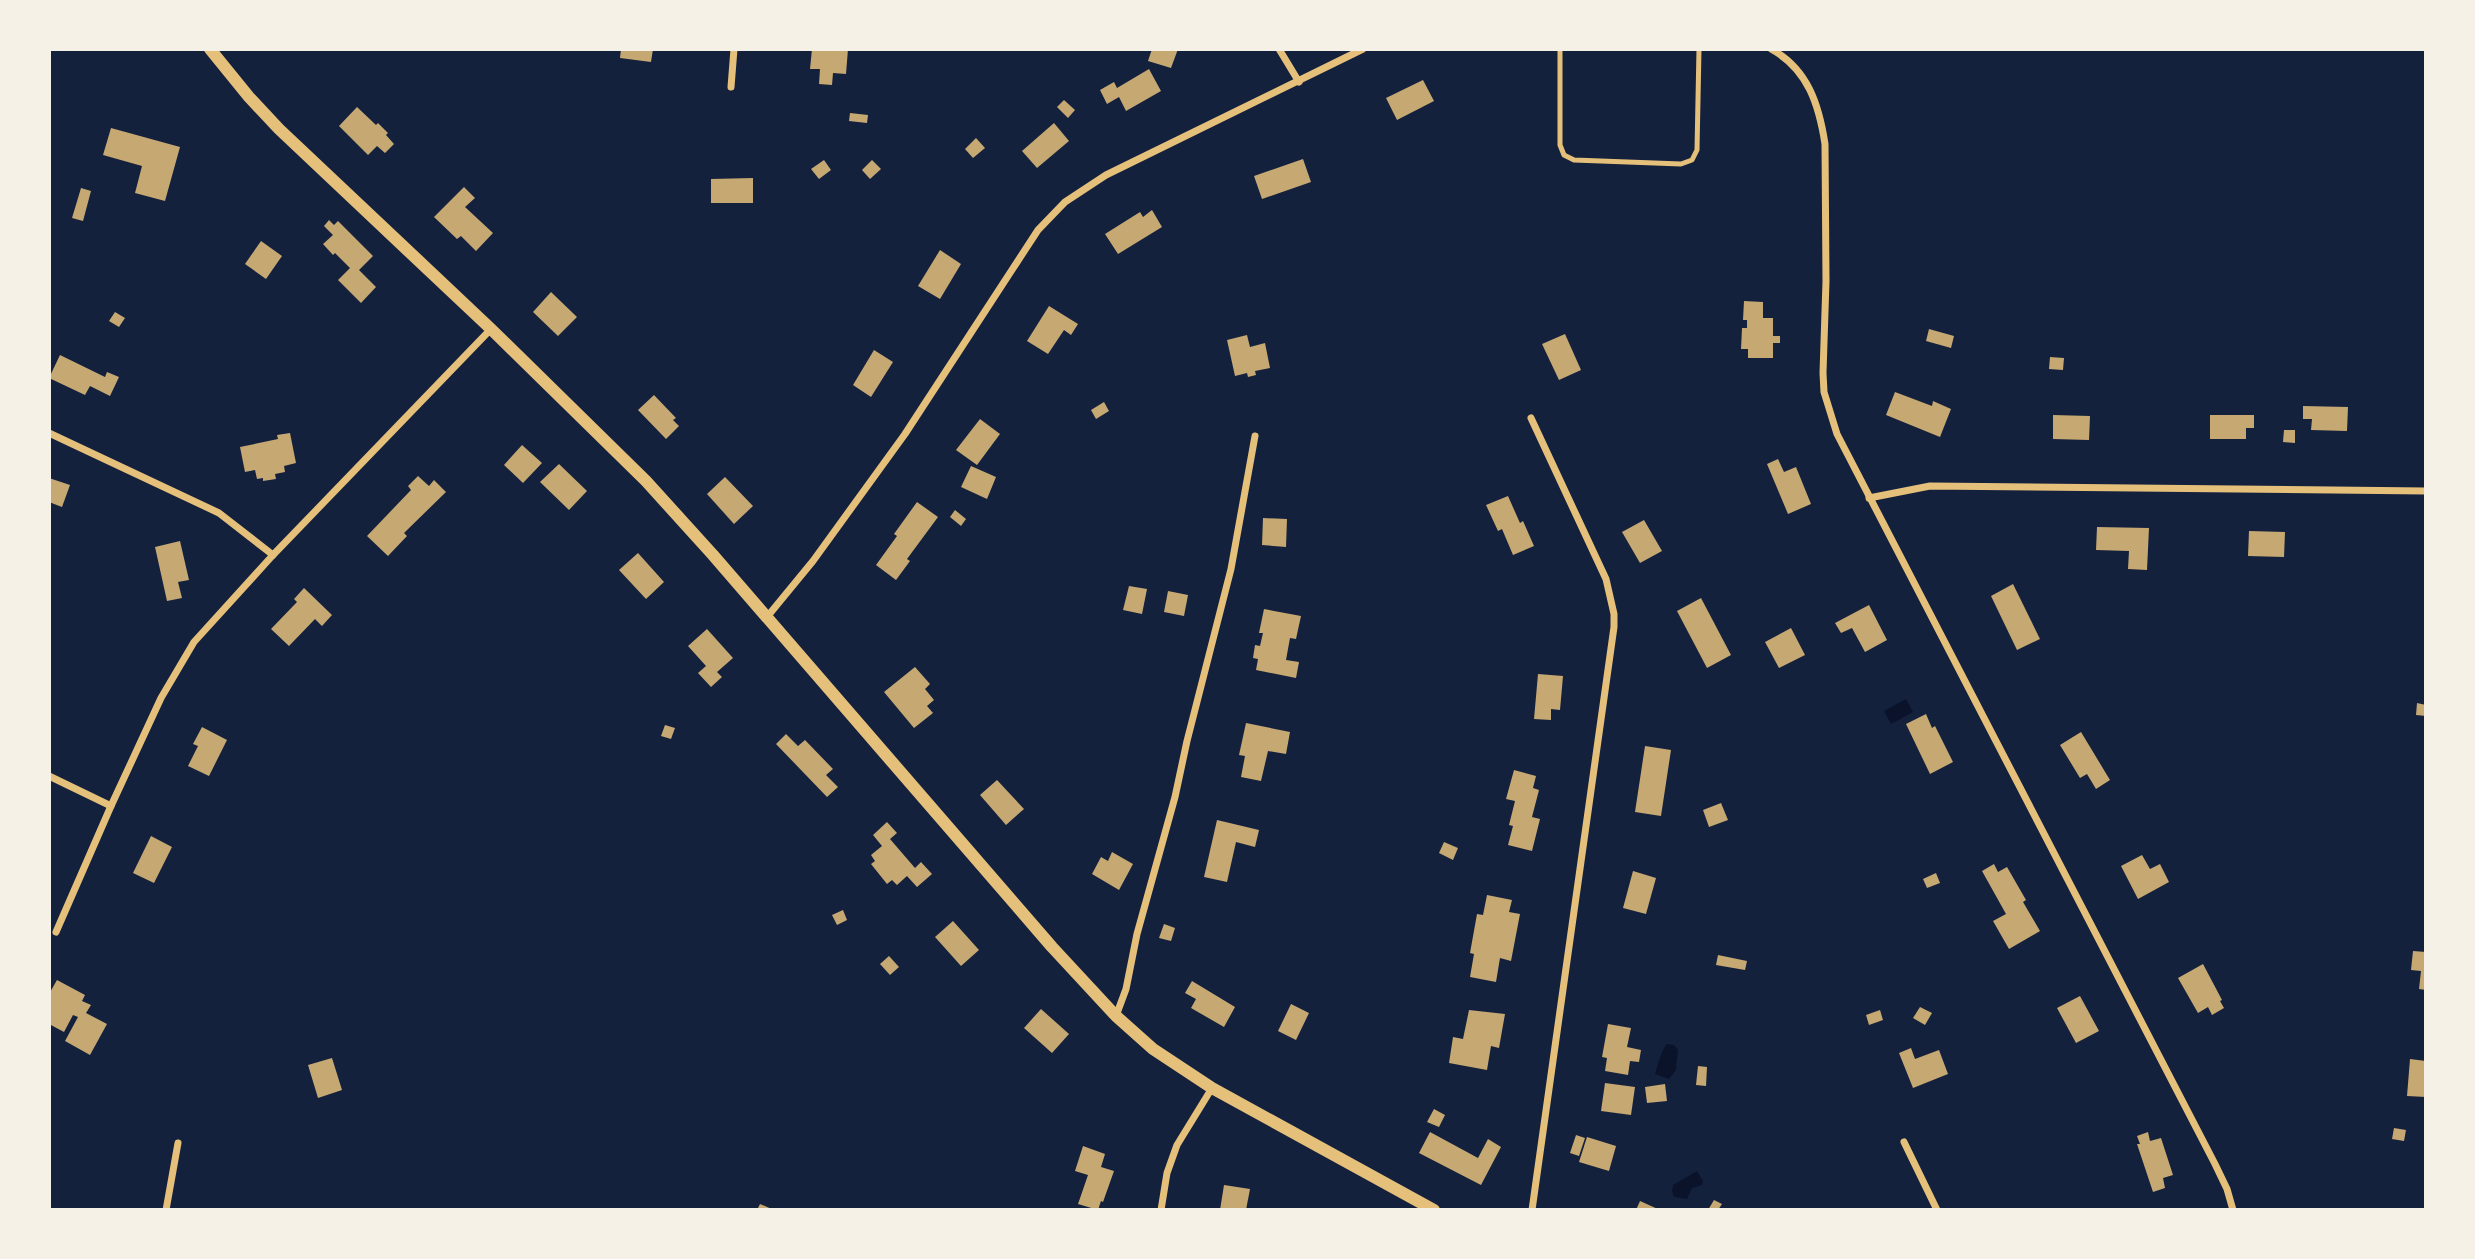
<svg xmlns="http://www.w3.org/2000/svg" width="2475" height="1259" font-family="'IBM Plex Sans',sans-serif">
  <style>
    .water { fill: #0b132b }
    .building { fill: #c6a872 }
    .lines { fill: none; stroke-linecap: round; stroke-linejoin: round }
    .service { stroke: #e5c07b; stroke-width: 5 }
    .minor { stroke: #e5c07b; stroke-width: 7 }
    .tertiary { stroke: #e5c07b; stroke-width: 12 }
  </style>
  <rect width="100%" height="100%" fill="#14213d"/>
  <g class="water">
    <polygon points="1906,699 1913,712 1891,724 1884,711"/>
    <path d="M1667,1044L1674,1045L1678,1050L1676,1070L1669,1079L1655,1074C1656,1069 1663,1047 1667,1044Z"/>
    <polygon points="1697,1171 1703,1181 1702,1185 1692,1188 1687,1199 1674,1197 1672,1191 1673,1185"/>
  </g>
  <g class="building">
    <polygon points="621,49 653,49 651,62 620,58"/>
    <polygon points="812,49 848,49 846,74 833,73 832,85 819,84 820,69 810,69"/>
    <polygon points="1152,49 1178,49 1171,68 1148,61"/>
    <polygon points="1149,69 1161,91 1126,111 1119,97 1107,104 1100,90 1114,82 1117,88"/>
    <polygon points="1423,80 1434,101 1397,120 1386,98"/>
    <polygon points="1064,100 1075,110 1068,118 1057,107"/>
    <polygon points="357,107 376,125 378,123 388,133 386,135 394,144 385,153 377,146 368,155 339,126"/>
    <polygon points="850,113 868,115 867,123 849,121"/>
    <polygon points="1054,123 1069,141 1037,168 1022,151"/>
    <polygon points="111,128 180,147 165,201 135,193 142,166 103,155"/>
    <polygon points="976,138 985,148 973,158 965,149"/>
    <polygon points="1303,159 1311,182 1262,199 1254,176"/>
    <polygon points="824,160 831,170 819,179 811,169"/>
    <polygon points="872,160 881,169 870,179 862,170"/>
    <polygon points="753,178 753,203 711,203 711,179"/>
    <polygon points="464,187 475,198 465,207 493,233 476,251 461,236 457,239 434,217"/>
    <polygon points="81,188 91,191 83,221 72,218"/>
    <polygon points="1152,210 1162,227 1118,254 1105,234 1140,212 1143,217"/>
    <polygon points="329,220 334,225 338,221 373,256 359,270 376,287 361,303 338,280 350,268 335,253 333,255 323,244 333,235 324,226"/>
    <polygon points="261,241 282,256 266,279 245,264"/>
    <polygon points="940,250 961,264 940,299 918,286"/>
    <polygon points="551,292 577,317 558,336 533,312"/>
    <polygon points="1744,301 1763,302 1763,318 1773,318 1773,336 1780,336 1780,343 1773,343 1773,358 1748,358 1748,349 1741,349 1742,328 1747,328 1747,320 1743,320"/>
    <polygon points="1049,306 1078,324 1071,335 1064,330 1048,354 1027,341"/>
    <polygon points="115,312 125,318 119,327 109,321"/>
    <polygon points="1929,329 1954,336 1951,348 1926,341"/>
    <polygon points="1565,334 1581,370 1559,380 1542,344"/>
    <polygon points="1247,335 1250,347 1265,343 1270,368 1255,371 1256,375 1248,377 1247,373 1235,376 1227,340"/>
    <polygon points="874,350 893,362 871,397 853,385"/>
    <polygon points="60,355 105,377 107,372 119,377 110,396 90,386 85,395 49,378"/>
    <polygon points="2050,357 2064,358 2063,370 2049,369"/>
    <polygon points="1895,392 1932,406 1933,401 1951,409 1940,437 1886,415"/>
    <polygon points="654,395 676,418 673,420 679,426 666,439 638,410"/>
    <polygon points="1104,402 1109,411 1096,419 1091,410"/>
    <polygon points="2303,406 2348,407 2347,431 2311,430 2312,419 2303,419"/>
    <polygon points="2053,415 2090,416 2089,440 2053,439"/>
    <polygon points="2210,415 2254,415 2254,428 2246,428 2246,439 2210,439"/>
    <polygon points="980,419 1000,434 977,465 956,450"/>
    <polygon points="2284,430 2295,430 2295,443 2283,442"/>
    <polygon points="290,433 296,463 284,466 285,472 275,474 276,479 263,481 263,478 257,479 255,470 245,472 240,447 278,439 277,435"/>
    <polygon points="522,445 542,463 523,483 504,465"/>
    <polygon points="1778,459 1784,472 1796,467 1811,504 1788,514 1767,464"/>
    <polygon points="559,464 587,491 569,510 540,482"/>
    <polygon points="971,466 996,477 987,499 961,487"/>
    <polygon points="418,476 429,486 434,480 446,492 404,533 407,536 388,556 367,536 411,490 408,486"/>
    <polygon points="725,477 753,506 734,524 707,494"/>
    <polygon points="49,478 70,485 62,507 49,502"/>
    <polygon points="1508,496 1520,523 1523,521 1534,546 1513,555 1502,529 1498,531 1486,505"/>
    <polygon points="917,502 938,517 907,559 910,561 896,580 876,565 897,536 894,534"/>
    <polygon points="955,510 966,519 961,526 950,517"/>
    <polygon points="1263,518 1287,519 1286,547 1262,545"/>
    <polygon points="1644,520 1662,551 1640,563 1622,532"/>
    <polygon points="2097,527 2149,528 2147,570 2128,569 2129,551 2096,550"/>
    <polygon points="2249,531 2285,532 2284,557 2248,556"/>
    <polygon points="180,541 189,580 178,582 182,598 167,601 155,547"/>
    <polygon points="638,553 664,582 646,599 619,570"/>
    <polygon points="2013,584 2040,639 2017,650 1991,596"/>
    <polygon points="1129,586 1147,589 1142,614 1123,610"/>
    <polygon points="304,588 332,615 322,626 315,619 289,646 271,629 297,602 294,599"/>
    <polygon points="1168,591 1188,595 1184,616 1164,612"/>
    <polygon points="1701,598 1731,655 1707,668 1677,611"/>
    <polygon points="1869,605 1887,640 1865,652 1852,628 1841,633 1835,623"/>
    <polygon points="1264,609 1301,616 1296,639 1290,638 1286,660 1299,662 1296,678 1256,670 1258,659 1253,658 1255,645 1260,646 1263,633 1259,633"/>
    <polygon points="1791,628 1805,655 1779,668 1765,642"/>
    <polygon points="707,629 733,658 717,672 722,677 711,687 698,673 706,666 688,646"/>
    <polygon points="915,667 930,684 925,689 934,700 927,706 933,713 914,728 884,692"/>
    <polygon points="1538,674 1563,676 1560,710 1551,709 1551,720 1534,719"/>
    <polygon points="2417,703 2426,705 2426,716 2416,715"/>
    <polygon points="1926,714 1932,728 1935,726 1953,762 1930,774 1906,724"/>
    <polygon points="1246,723 1290,732 1286,754 1268,751 1261,781 1241,777 1245,756 1239,755"/>
    <polygon points="665,725 675,728 671,739 661,736"/>
    <polygon points="202,727 227,740 209,776 188,766 198,746 193,744"/>
    <polygon points="2081,732 2110,780 2096,789 2087,774 2080,778 2060,745"/>
    <polygon points="786,734 798,746 805,740 833,769 826,775 838,787 827,797 776,744"/>
    <polygon points="1645,746 1671,750 1661,816 1635,812"/>
    <polygon points="1514,770 1536,776 1533,788 1539,790 1532,817 1540,819 1532,851 1508,845 1513,826 1509,825 1515,801 1506,799"/>
    <polygon points="997,780 1024,809 1006,825 980,795"/>
    <polygon points="1721,803 1728,820 1709,827 1703,810"/>
    <polygon points="1217,820 1259,830 1255,847 1236,842 1227,882 1204,877"/>
    <polygon points="887,822 897,833 890,839 915,868 921,862 932,874 917,887 907,876 897,885 892,880 887,884 871,864 875,861 871,855 882,846 873,835"/>
    <polygon points="151,836 172,847 154,883 133,873"/>
    <polygon points="1444,842 1458,848 1453,860 1439,853"/>
    <polygon points="1112,852 1133,864 1119,890 1092,874 1101,857 1108,861"/>
    <polygon points="2142,855 2150,869 2160,864 2169,882 2138,899 2121,866"/>
    <polygon points="1994,864 1998,872 2007,867 2026,900 2023,902 2040,931 2009,949 1993,921 2006,914 1982,871"/>
    <polygon points="1633,871 1656,878 1646,914 1623,908"/>
    <polygon points="1936,873 1940,883 1927,888 1923,879"/>
    <polygon points="1487,895 1512,900 1509,912 1520,914 1511,961 1500,958 1496,982 1470,977 1474,954 1470,953 1477,914 1483,915"/>
    <polygon points="843,910 847,920 837,925 832,915"/>
    <polygon points="953,921 979,950 961,966 935,937"/>
    <polygon points="1164,924 1175,928 1171,941 1159,938"/>
    <polygon points="2413,951 2426,952 2426,990 2419,989 2421,971 2411,970"/>
    <polygon points="1718,955 1747,961 1745,970 1716,965"/>
    <polygon points="889,956 899,967 890,975 880,964"/>
    <polygon points="2203,964 2222,1000 2220,1001 2224,1008 2212,1015 2208,1007 2198,1013 2178,978"/>
    <polygon points="57,980 85,995 82,1001 91,1005 86,1013 107,1024 90,1055 65,1041 78,1017 73,1015 64,1032 49,1024 49,994"/>
    <polygon points="1192,981 1235,1007 1224,1027 1191,1008 1196,999 1185,993"/>
    <polygon points="2080,996 2099,1031 2076,1043 2057,1008"/>
    <polygon points="1291,1004 1309,1013 1296,1040 1278,1031"/>
    <polygon points="1920,1007 1932,1013 1925,1025 1913,1018"/>
    <polygon points="1041,1009 1069,1034 1052,1053 1024,1028"/>
    <polygon points="1469,1010 1505,1014 1499,1048 1491,1046 1487,1070 1449,1063 1453,1037 1463,1039"/>
    <polygon points="1880,1010 1883,1020 1869,1025 1866,1015"/>
    <polygon points="1608,1024 1631,1028 1627,1047 1641,1050 1639,1062 1630,1061 1628,1075 1605,1071 1607,1058 1602,1057"/>
    <polygon points="1911,1048 1915,1059 1939,1050 1948,1074 1913,1088 1899,1053"/>
    <polygon points="332,1058 342,1090 318,1098 308,1065"/>
    <polygon points="2410,1059 2426,1061 2426,1097 2407,1096"/>
    <polygon points="1698,1066 1707,1067 1706,1086 1696,1085"/>
    <polygon points="1605,1083 1635,1087 1631,1115 1601,1111"/>
    <polygon points="1665,1084 1667,1101 1647,1103 1645,1087"/>
    <polygon points="1434,1109 1445,1115 1439,1127 1427,1122"/>
    <polygon points="2394,1128 2406,1130 2404,1141 2392,1139"/>
    <polygon points="1430,1132 1478,1158 1488,1139 1501,1147 1481,1185 1419,1153"/>
    <polygon points="2148,1132 2150,1141 2161,1138 2173,1175 2163,1178 2165,1188 2153,1192 2137,1144 2140,1144 2137,1136"/>
    <polygon points="1576,1135 1585,1138 1579,1156 1570,1153"/>
    <polygon points="1587,1137 1616,1146 1609,1171 1579,1162"/>
    <polygon points="1083,1146 1105,1154 1101,1167 1114,1171 1103,1202 1101,1201 1098,1210 1078,1204 1088,1175 1075,1171"/>
    <polygon points="1224,1185 1250,1189 1246,1210 1220,1210"/>
    <polygon points="1714,1200 1722,1204 1718,1210 1708,1210"/>
    <polygon points="1640,1201 1660,1210 1636,1210"/>
    <polygon points="760,1204 774,1210 757,1210"/>
  </g>
  <g class="lines">
    <polyline class="service" points="1560,49 1560,145 1564,155 1574,160 1681,164 1692,160 1697,150 1699,49"/>
    <g class="minor">
      <polyline points="1279,49 1299,82"/>
      <path d="M1771,49C1808,69 1819,105 1825,144L1826,281L1823,373L1824,392L1837,434L2215,1164L2227,1189L2233,1210"/>
      <polyline points="731,87 734,49"/>
      <polyline points="1531,418 1606,579 1614,614 1614,627 1532,1210"/>
      <polyline points="49,433 219,513 273,555"/>
      <polyline points="1869,498 1930,486 2426,491"/>
      <polyline points="767,617 813,561 905,434 1038,230 1065,202 1106,175 1363,49"/>
      <polyline points="49,776 111,806"/>
      <polyline points="56,932 111,806 161,698 194,642 273,555 491,329"/>
      <polyline points="1116,1016 1126,989 1137,934 1175,797 1187,741 1231,569 1255,436"/>
      <polyline points="1904,1142 1937,1210"/>
      <polyline points="166,1210 178,1143"/>
      <polyline points="1161,1210 1167,1173 1177,1145 1212,1088"/>
    </g>
    <polyline class="tertiary" points="210,49 249,97 279,129 491,329 646,481 713,555 1052,947 1116,1016 1153,1049 1212,1088 1434,1210"/>
  </g>
  <rect width="2475" height="1259" fill="none" stroke="#f6f1e7" stroke-width="102"/>
</svg>
